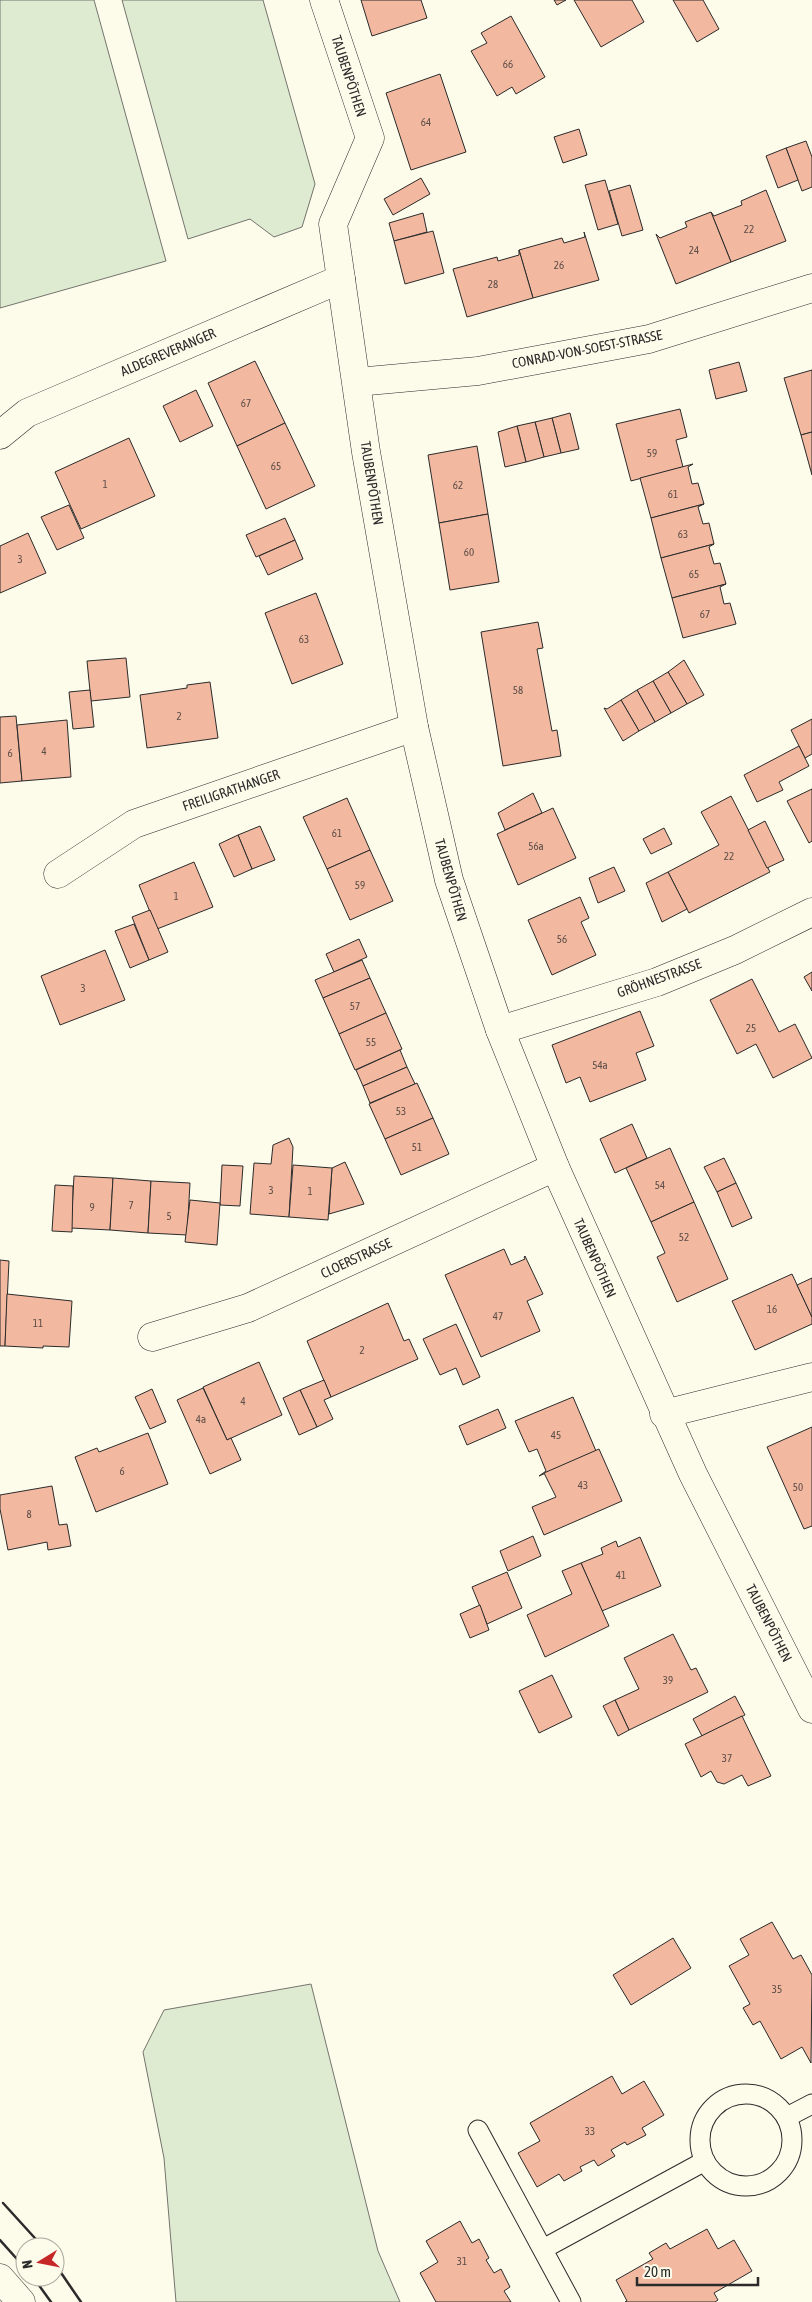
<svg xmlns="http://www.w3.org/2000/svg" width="812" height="2302" font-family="'Asap Condensed',sans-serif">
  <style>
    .green { fill: #deebd1; stroke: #74746e }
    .building { fill: #f2b8a0; stroke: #2b2b2b }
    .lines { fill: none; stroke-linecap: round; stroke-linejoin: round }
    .lane-casing { stroke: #2b2b2b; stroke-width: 21 }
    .street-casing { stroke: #2b2b2b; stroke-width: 29 }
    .secondary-casing { stroke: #2b2b2b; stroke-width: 29 }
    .lane { stroke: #fdfbea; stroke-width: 19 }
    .street { stroke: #fdfbea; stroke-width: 28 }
    .secondary { stroke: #fdfbea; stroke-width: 28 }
    .wall { stroke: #2b2b2b; stroke-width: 2.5 }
    .labels { text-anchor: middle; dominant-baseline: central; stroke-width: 4; stroke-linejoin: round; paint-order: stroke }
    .number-label { font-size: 11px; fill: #5d4e48 }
    .street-label { font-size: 14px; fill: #2b2b2b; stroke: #fdfbea }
  </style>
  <rect width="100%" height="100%" fill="#fdfbea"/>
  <g class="green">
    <polygon points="0,0 94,0 166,261 0,308"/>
    <polygon points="122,0 263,0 315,184 302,227 274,237 250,219 188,239"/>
    <polygon points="311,1984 378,2251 400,2302 176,2302 164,2158 143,2052 164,2010"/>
  </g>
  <g class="building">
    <polygon points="361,0 421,0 427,18 372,36"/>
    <polygon points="554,0 566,0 557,5"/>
    <polygon points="574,0 632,0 644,22 601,47"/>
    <polygon points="673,0 703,0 719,29 697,42"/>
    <polygon points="511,16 545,77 516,94 512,87 497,96 471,51 487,43 481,33"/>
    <polygon points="440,74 466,152 411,170 386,93"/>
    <polygon points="579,129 587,155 563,163 554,137"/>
    <polygon points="806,141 812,157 812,187 802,191 786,148"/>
    <polygon points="786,148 798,180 778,188 766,156"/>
    <polygon points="421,178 430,194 393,215 384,199"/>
    <polygon points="605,180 618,224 598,230 585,185"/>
    <polygon points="630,185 643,230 622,236 609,191"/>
    <polygon points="766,190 786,241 731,262 711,212 714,216 742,205 741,201"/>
    <polygon points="711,212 731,262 676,284 656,234 660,238 687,227 685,222"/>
    <polygon points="423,213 427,232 394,241 389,223"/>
    <polygon points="433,231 444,273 405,284 394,241"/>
    <polygon points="584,232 599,280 533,298 519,250 562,238 564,243 585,237"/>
    <polygon points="519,250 533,298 467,317 453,269 497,257 498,261 519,255"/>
    <polygon points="255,361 285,423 237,446 208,383"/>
    <polygon points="739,362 747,391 716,399 709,370"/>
    <polygon points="812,370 812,432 801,435 784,378"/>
    <polygon points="196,390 213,426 180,442 163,406"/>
    <polygon points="680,409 687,437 676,440 683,467 631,481 616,424"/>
    <polygon points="570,413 579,449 561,453 552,418"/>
    <polygon points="552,418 561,453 544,457 535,422"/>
    <polygon points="535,422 544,457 526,462 517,426"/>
    <polygon points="285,423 315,486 266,509 237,446"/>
    <polygon points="517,426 526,462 505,467 498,432"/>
    <polygon points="812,432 812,475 801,435"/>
    <polygon points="129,438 155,496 81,529 55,472"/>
    <polygon points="477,446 488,514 439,523 428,455"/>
    <polygon points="693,464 688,467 692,484 698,483 704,504 651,518 640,478"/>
    <polygon points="704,504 698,507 703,524 709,523 714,544 661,558 651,518"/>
    <polygon points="69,505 84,538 57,550 41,517"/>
    <polygon points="488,514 499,582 450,590 439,523"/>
    <polygon points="285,518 295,540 256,557 246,535"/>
    <polygon points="28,533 46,573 0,593 0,546"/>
    <polygon points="295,540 303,559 268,575 259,556"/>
    <polygon points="714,544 709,547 714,564 720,563 726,584 672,598 661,558"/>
    <polygon points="726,584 720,587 724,604 730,603 736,624 683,638 672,598"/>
    <polygon points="316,593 343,664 292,684 265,613"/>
    <polygon points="538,622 543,648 537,649 552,731 557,730 561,756 503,766 481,632"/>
    <polygon points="126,658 130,697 91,701 87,661"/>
    <polygon points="684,660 704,695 687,704 668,672"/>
    <polygon points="668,672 687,704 671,713 653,681"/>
    <polygon points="653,681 671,713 655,722 637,690"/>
    <polygon points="210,682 218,738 147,748 140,695 187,688 187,685"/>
    <polygon points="90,690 94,727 73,729 69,692"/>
    <polygon points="637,690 655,722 639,731 621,700"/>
    <polygon points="621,700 639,731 623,741 604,708 607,709"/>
    <polygon points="16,716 22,781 0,783 0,717"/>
    <polygon points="812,719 812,754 805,758 791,730"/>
    <polygon points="67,720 71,777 22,781 17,725"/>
    <polygon points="799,746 809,766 779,782 783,790 757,802 744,775"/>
    <polygon points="812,789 812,841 809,843 787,801"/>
    <polygon points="533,793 542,813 505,830 498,813"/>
    <polygon points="731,796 770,872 689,913 668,872 719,845 701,812"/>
    <polygon points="347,798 370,850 327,869 303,817"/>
    <polygon points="553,808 576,858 518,885 497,834"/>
    <polygon points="765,821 784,860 767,868 748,830"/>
    <polygon points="260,826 275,860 252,869 238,835"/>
    <polygon points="664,828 672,844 651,854 643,839"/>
    <polygon points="238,835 252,869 234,877 219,844"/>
    <polygon points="370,850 393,901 350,920 327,869"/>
    <polygon points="194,862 213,907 157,929 139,885"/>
    <polygon points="614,867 625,891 598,903 589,878"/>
    <polygon points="668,872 687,909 662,922 646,883"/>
    <polygon points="580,897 589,918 581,922 596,955 552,975 528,920"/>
    <polygon points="150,910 168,952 149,960 132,917"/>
    <polygon points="134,924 149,960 130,968 115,931"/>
    <polygon points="359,939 367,957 334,972 326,954"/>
    <polygon points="105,950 125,1000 60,1025 41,976"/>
    <polygon points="362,960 370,978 323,998 315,980"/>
    <polygon points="812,972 812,991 804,977"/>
    <polygon points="370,978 386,1013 339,1034 323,998"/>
    <polygon points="752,979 779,1032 795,1024 812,1058 773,1078 756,1044 737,1054 710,1000"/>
    <polygon points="640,1011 654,1046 636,1053 646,1080 590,1102 580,1077 566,1083 552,1045"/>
    <polygon points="386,1013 402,1049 355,1070 339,1034"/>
    <polygon points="400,1050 407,1067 363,1086 356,1070"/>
    <polygon points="407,1067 415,1084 370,1103 363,1086"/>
    <polygon points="417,1083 433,1118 385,1139 369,1104"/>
    <polygon points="433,1118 449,1154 401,1175 385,1139"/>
    <polygon points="632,1124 647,1158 615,1173 600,1139"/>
    <polygon points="289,1138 293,1147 289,1217 250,1214 254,1163 271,1164 273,1145"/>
    <polygon points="670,1148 694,1202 651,1222 626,1168"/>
    <polygon points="724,1158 736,1183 717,1192 704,1167"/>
    <polygon points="345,1162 364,1204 329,1214 332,1168"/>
    <polygon points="222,1165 243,1166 240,1206 220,1205"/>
    <polygon points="293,1165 332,1168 328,1220 289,1217"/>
    <polygon points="74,1176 113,1178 110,1230 71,1228"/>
    <polygon points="113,1178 151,1181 148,1233 110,1230"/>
    <polygon points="151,1181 190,1183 187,1235 148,1233"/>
    <polygon points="736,1183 752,1218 732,1227 717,1192"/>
    <polygon points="55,1185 73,1186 72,1232 52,1231"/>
    <polygon points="190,1200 220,1203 217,1245 185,1242"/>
    <polygon points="694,1202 728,1279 677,1302 657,1257 665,1253 651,1222"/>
    <polygon points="504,1249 511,1265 525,1259 524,1257 525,1256 543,1294 527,1301 540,1331 481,1357 445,1275"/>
    <polygon points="0,1260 9,1261 5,1346 0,1346"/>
    <polygon points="792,1274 812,1317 812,1324 755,1350 732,1301"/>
    <polygon points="812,1278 812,1317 797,1285"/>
    <polygon points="7,1294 72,1301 69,1347 43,1346 43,1348 5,1346"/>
    <polygon points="388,1303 404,1341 409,1339 418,1359 331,1397 307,1341"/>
    <polygon points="456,1324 480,1377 463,1385 456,1368 440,1375 423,1339"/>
    <polygon points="259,1362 282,1415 227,1440 203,1387"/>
    <polygon points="324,1380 331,1397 324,1400 333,1419 317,1427 300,1390"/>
    <polygon points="203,1388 227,1440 231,1438 241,1460 210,1474 177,1400"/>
    <polygon points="152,1389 166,1422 150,1429 135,1397"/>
    <polygon points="300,1390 317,1427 299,1435 283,1398"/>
    <polygon points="573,1397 596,1451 539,1476 546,1471 537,1449 529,1452 515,1421"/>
    <polygon points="498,1409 506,1428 467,1445 459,1426"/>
    <polygon points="812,1427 812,1526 804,1529 767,1447"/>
    <polygon points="148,1433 168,1484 96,1512 75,1457 97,1448 99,1452"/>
    <polygon points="599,1449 622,1501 544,1535 532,1507 556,1497 544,1473"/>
    <polygon points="52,1486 59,1525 67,1524 71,1546 48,1550 47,1542 8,1550 0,1509 0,1495"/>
    <polygon points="533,1536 541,1556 508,1571 500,1551"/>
    <polygon points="640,1537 661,1586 602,1611 581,1563 603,1554 601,1548 616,1541 618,1547"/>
    <polygon points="581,1563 609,1626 545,1657 527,1615 572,1594 562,1571"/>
    <polygon points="507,1572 522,1608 487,1624 472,1587"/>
    <polygon points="480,1605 489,1630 470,1638 460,1614"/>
    <polygon points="673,1634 691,1670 696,1668 708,1692 629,1730 615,1700 639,1689 624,1658"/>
    <polygon points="552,1675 572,1717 539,1733 519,1691"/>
    <polygon points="735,1696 745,1715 702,1736 693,1719"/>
    <polygon points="615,1700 629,1730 618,1736 603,1706"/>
    <polygon points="742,1716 771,1776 748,1786 742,1775 724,1784 717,1782 711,1771 701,1777 685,1744"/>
    <polygon points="772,1922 793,1959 801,1955 812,1975 811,2063 802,2047 781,2059 760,2021 753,2025 743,2008 750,2004 729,1966 749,1955 740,1939"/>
    <polygon points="673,1938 691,1968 631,2005 613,1975"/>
    <polygon points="612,2076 622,2094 644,2081 664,2115 642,2128 646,2135 627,2145 625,2142 611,2150 615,2156 598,2166 594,2160 580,2167 582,2171 564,2181 559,2174 537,2187 518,2153 540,2141 530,2123"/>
    <polygon points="460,2221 472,2243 479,2239 489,2258 486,2260 494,2273 501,2269 510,2287 504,2291 511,2302 436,2302 420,2273 438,2262 426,2241"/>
    <polygon points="707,2229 718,2249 734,2240 752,2271 714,2293 718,2300 715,2302 625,2302 627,2301 616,2280 653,2259 649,2253 666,2243 670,2249"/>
  </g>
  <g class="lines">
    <g class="lane-casing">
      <g id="lane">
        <circle cx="746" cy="2140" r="46"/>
        <polyline points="787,2117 812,2104"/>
        <polyline points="478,2130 571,2302"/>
        <polyline points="543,2249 705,2161"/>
      </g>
    </g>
    <g class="street-casing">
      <g id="street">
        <polyline points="324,0 370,138 333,224 366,452 414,727 449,880 500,1030 555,1167 693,1474 812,1709"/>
        <polyline points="357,382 478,371 649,339 812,288"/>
        <polyline points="0,435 27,413 341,279"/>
        <polyline points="58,874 134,824 414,727"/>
        <polyline points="500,1030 657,982 735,950 812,912"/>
        <polyline points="152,1337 248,1308 555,1167"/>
        <polyline points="664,1414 812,1377"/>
      </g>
    </g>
    <g class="secondary-casing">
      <polyline id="secondary" points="0,2278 21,2302"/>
    </g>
    <use href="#lane" class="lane"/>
    <use href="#street" class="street"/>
    <use href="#secondary" class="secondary"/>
    <g class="wall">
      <polyline points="3,2203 43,2247"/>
      <polyline points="0,2240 25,2268"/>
      <polyline points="55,2264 81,2302"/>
      <polyline points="33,2277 51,2302"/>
    </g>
  </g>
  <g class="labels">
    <g class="number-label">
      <text x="508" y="64">66</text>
      <text x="426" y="122">64</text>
      <text x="749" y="229">22</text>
      <text x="694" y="250">24</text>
      <text x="559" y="265">26</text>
      <text x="493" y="284">28</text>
      <text x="246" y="403">67</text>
      <text x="652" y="453">59</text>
      <text x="276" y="466">65</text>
      <text x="105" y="484">1</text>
      <text x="458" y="485">62</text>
      <text x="673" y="494">61</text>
      <text x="683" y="534">63</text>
      <text x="469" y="552">60</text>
      <text x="20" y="559">3</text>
      <text x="694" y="574">65</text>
      <text x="705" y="614">67</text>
      <text x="304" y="639">63</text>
      <text x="518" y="690">58</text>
      <text x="179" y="716">2</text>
      <text x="44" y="751">4</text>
      <text x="10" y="753">6</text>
      <text x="337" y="833">61</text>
      <text x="536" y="846">56a</text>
      <text x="729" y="856">22</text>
      <text x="360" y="885">59</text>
      <text x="176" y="896">1</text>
      <text x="562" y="939">56</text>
      <text x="83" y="988">3</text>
      <text x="355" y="1006">57</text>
      <text x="751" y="1028">25</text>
      <text x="371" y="1042">55</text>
      <text x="600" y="1065">54a</text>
      <text x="401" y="1111">53</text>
      <text x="417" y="1147">51</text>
      <text x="660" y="1185">54</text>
      <text x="271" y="1190">3</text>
      <text x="310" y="1191">1</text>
      <text x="131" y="1205">7</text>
      <text x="92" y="1207">9</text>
      <text x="169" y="1216">5</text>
      <text x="684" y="1237">52</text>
      <text x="772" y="1309">16</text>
      <text x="498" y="1316">47</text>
      <text x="38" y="1323">11</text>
      <text x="362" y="1350">2</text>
      <text x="243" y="1401">4</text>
      <text x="201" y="1419">4a</text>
      <text x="556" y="1435">45</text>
      <text x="122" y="1471">6</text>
      <text x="583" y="1485">43</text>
      <text x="798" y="1487">50</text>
      <text x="29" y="1514">8</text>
      <text x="621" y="1575">41</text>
      <text x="668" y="1680">39</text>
      <text x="727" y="1758">37</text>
      <text x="777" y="1989">35</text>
      <text x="590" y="2131">33</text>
      <text x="462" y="2261">31</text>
    </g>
    <g class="street-label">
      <text transform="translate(349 76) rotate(72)">TAUBENPÖTHEN</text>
      <text transform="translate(587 349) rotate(-11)">CONRAD-VON-SOEST-STRASSE</text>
      <text transform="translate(168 352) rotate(-23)">ALDEGREVERANGER</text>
      <text transform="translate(372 483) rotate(81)">TAUBENPÖTHEN</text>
      <text transform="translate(231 790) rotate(-19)">FREILIGRATHANGER</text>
      <text transform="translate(451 880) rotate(74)">TAUBENPÖTHEN</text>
      <text transform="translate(659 978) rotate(-20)">GRÖHNESTRASSE</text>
      <text transform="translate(356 1258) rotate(-25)">CLOERSTRASSE</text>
      <text transform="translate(595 1258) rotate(66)">TAUBENPÖTHEN</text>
      <text transform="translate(769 1623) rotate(63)">TAUBENPÖTHEN</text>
    </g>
  </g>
  <g transform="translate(40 2262) rotate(260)"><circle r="24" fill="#fdfbea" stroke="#a9a89e"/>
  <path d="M0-4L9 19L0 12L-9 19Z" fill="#c62828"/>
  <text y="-8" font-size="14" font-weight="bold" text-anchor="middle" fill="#2b2b2b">N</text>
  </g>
  <path d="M637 2277v8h121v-8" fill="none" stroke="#2b2b2b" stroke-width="2.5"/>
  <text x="644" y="2277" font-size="15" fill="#2b2b2b" stroke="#fdfbea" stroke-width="4" paint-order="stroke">20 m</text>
</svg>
